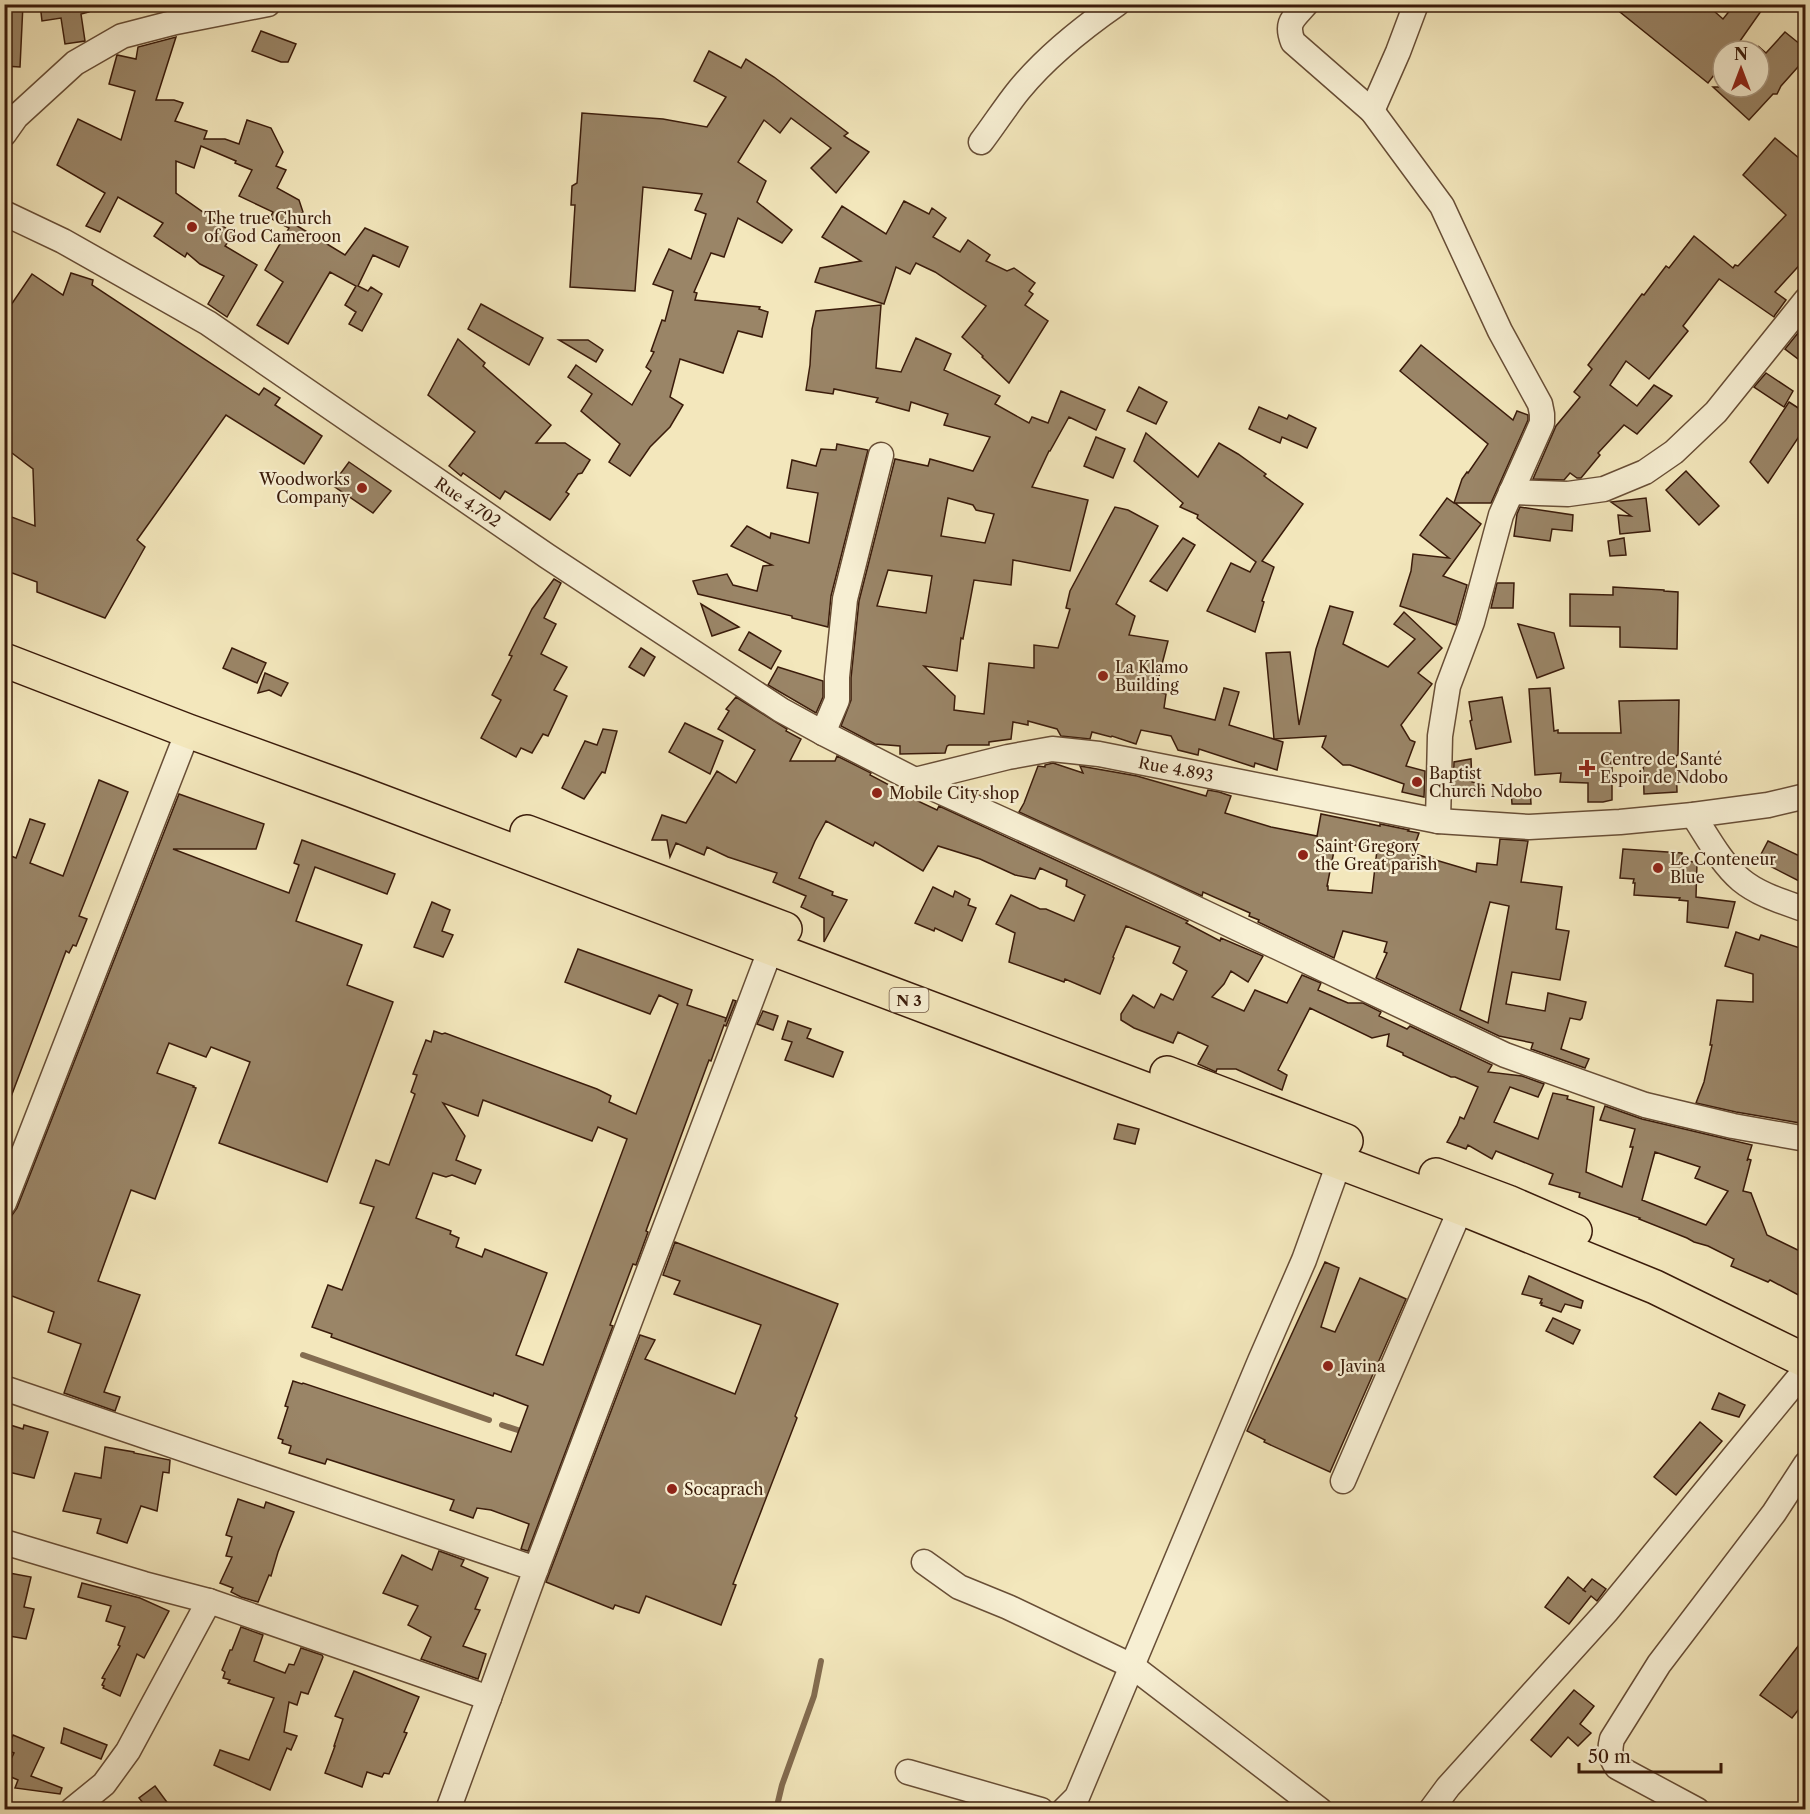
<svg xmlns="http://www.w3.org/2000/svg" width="1810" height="1814" font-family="'Libre Caslon Text',serif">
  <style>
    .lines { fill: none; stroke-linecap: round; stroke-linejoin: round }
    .stream { stroke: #836c50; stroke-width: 6 }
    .building { fill: #9a8567; stroke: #3a1b0a; stroke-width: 1.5; fill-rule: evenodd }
    .minor-casing { stroke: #684e36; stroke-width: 27 }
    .highway-casing { stroke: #3a1b0a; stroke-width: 36 }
    .minor { stroke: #f7efd3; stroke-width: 24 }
    .highway { stroke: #f3e7bc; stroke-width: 33 }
    .poi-dot { fill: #8f2418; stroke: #f7efd3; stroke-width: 2 }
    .labels { text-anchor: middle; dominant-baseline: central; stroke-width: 4.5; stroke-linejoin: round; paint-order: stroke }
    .shield { fill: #f7efd3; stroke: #735b46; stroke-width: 1.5 }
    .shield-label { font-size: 15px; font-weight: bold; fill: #3a1b0a }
    .poi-label { font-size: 16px; fill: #3a1b0a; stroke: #f7efd3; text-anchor: start }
    .street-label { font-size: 16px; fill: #3a1b0a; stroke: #f7efd3 }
  </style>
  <rect width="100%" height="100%" fill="#f3e7bc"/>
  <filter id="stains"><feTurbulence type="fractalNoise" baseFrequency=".00333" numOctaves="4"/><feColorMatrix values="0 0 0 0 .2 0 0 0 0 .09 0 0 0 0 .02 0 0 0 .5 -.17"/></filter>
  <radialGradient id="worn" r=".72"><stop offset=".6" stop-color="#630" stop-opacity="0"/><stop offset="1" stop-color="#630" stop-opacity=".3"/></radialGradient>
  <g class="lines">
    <g class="stream">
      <polyline points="303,1355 489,1420"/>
      <polyline points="502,1425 527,1433"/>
      <polyline points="776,1810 782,1785 814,1696 821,1661"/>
    </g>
  </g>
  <g class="building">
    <polygon points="4,4 23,4 20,67 4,66 4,34 8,34"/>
    <polygon points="40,4 89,4 89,12 81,14 85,41 65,44 61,18 42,21"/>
    <polygon points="1610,4 1706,4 1723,19 1735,4 1766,4 1733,51 1723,51 1723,63 1708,83"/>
    <polygon points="261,31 296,44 288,62 281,62 252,51"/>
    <polygon points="1785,32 1806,49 1806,58 1781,86 1777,94 1773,94 1749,120 1713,87 1759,87 1759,47 1766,53"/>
    <polygon points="176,37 156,100 174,100 183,103 175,121 207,131 204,139 225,139 239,144 247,120 271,128 283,152 276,166 286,170 277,188 299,200 303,212 294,224 345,255 365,228 408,247 399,267 373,255 358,286 368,291 371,287 382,294 362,331 349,324 356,312 345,305 356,286 330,272 288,344 257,325 283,282 265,270 289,228 270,218 273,212 239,196 252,170 235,163 236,161 201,146 194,168 176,161 176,193 234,234 225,246 257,265 227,317 208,304 224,276 200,264 187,253 185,257 154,236 163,223 118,197 100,232 86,226 105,193 57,165 78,119 121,140 135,91 109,84 117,55 136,59 138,47"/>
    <polygon points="709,51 741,68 746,59 774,77 848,133 844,136 869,152 836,193 811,168 831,148 791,118 780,133 764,120 738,162 766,181 757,202 792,230 782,243 738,218 724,257 711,253 694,292 697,293 695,300 760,307 759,309 768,312 762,337 738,331 723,373 680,359 670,397 683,405 670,427 650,447 630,476 609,462 620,444 581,411 592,394 568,377 576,365 632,405 651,371 646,367 654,352 651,351 662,320 665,321 673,291 653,284 669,249 691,259 706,214 695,210 702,194 643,187 635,291 570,287 575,205 571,205 572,186 577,183 582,113 663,119 707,127 726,97 694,81"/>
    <polygon points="1775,138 1806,164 1806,258 1775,292 1786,300 1775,315 1774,317 1719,279 1683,326 1688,331 1649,379 1626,361 1610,385 1637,406 1654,385 1672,396 1637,434 1624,425 1598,453 1600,455 1581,478 1577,478 1570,473 1564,480 1533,479 1556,426 1580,397 1574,392 1592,369 1588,365 1642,294 1644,295 1666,266 1669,268 1694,236 1733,268 1735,265 1738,266 1786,215 1743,175"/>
    <polygon points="904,201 929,214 932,208 946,218 933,237 960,252 968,240 990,255 986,261 1007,271 1014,268 1035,283 1029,291 1033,294 1025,305 1048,321 1009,383 982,357 983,356 962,337 986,306 935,272 916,263 910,274 896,267 884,304 815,282 820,268 861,261 822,237 842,206 886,234"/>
    <polygon points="71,273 93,280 92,285 259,395 264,388 280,398 275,405 322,436 304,464 226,415 137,540 145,547 105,618 37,592 37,582 4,570 4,514 35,526 33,469 4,447 4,301 11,305 32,274 63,295"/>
    <polygon points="481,304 543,338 529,365 468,329"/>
    <path d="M881,305L876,368L901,372L916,338L951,354L944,370L1000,396L995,404L1029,423L1032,417L1048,423L1061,391L1105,410L1096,430L1069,417L1050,451H1049L1032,487L1088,500L1070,571L1013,560L1011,585L974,580L963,639L961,638L957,671L924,666L955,696L954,710L984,714L989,663L1034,668V645L1058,648L1070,609L1066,608L1070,591L1115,507L1128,510L1158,526L1116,604L1135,616L1129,635L1168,641L1155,691L1166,694L1164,708L1215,720L1224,688L1239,692L1229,725L1283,742L1277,770L1255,763L1254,767L1199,749L1198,755L1178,750L1171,736L1141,730L1136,744L1112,736L1111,737L1092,732L1090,739L1061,736L1057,729L1028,721V725L1013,722L1011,739L989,742V745H949L947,746L945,753L900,754V746L875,744L841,726L851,700V678L859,601L895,459L928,466L930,459L973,471L990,437L944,425L948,414L911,402L909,411L876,402L878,398L834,389L833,394L806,390L810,365L812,329L816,311ZM948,498L973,505L976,510L994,514L985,543L941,536ZM888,570L932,576L926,613L877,606Z"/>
    <polygon points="1802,328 1806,331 1806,365 1785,349"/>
    <polygon points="458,339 485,363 483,366 551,425 536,443 565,443 590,460 582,473 578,474 566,492 569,494 550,520 505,491 500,499 463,473 461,476 449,466 475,432 428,395"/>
    <polygon points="559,340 588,340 603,350 596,362"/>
    <polygon points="1421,345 1513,420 1517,411 1528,415 1528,420 1491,503 1455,503 1481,524 1443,576 1467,585 1456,625 1400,606 1411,571 1413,554 1449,558 1420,535 1447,498 1454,503 1462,479 1467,472 1468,473 1488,444 1400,371"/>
    <polygon points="1766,373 1793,391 1784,407 1754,387"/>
    <polygon points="1139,387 1167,402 1156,424 1127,411"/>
    <polygon points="1789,402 1806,413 1806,426 1768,483 1750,462"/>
    <polygon points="1259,407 1287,419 1289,415 1316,428 1307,448 1282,437 1280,443 1249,429"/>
    <polygon points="1146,433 1198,477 1219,443 1238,454 1266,474 1264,476 1303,504 1262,561 1274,567 1262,601 1264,602 1255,632 1207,611 1231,563 1250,572 1256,562 1197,518 1198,515 1180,507 1183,503 1134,461"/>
    <polygon points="1096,437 1125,449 1113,478 1084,466"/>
    <polygon points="837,444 868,450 831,596 828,627 792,618 792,616 698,594 693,581 727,574 733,585 757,591 763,566 772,565 731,546 747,526 770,538 771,533 809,543 818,493 787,488 792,460 816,466 821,449 836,450"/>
    <polygon points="349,462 391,491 373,513 332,485"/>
    <polygon points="1686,471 1719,506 1699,525 1666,490"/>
    <polygon points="1646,498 1650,531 1620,534 1618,515 1631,516 1611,502"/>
    <polygon points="1520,507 1573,515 1572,531 1552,529 1550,541 1514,536 1517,514"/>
    <polygon points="1183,538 1195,545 1167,591 1150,581"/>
    <polygon points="1624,538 1626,555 1610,556 1608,541"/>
    <polygon points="554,579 561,583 544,618 556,624 541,654 567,667 554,690 567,696 548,736 543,734 532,753 521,748 516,757 481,738 501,700 492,695 512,656 509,655 532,609"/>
    <polygon points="1497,583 1514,583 1513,608 1491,608"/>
    <polygon points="1613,587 1664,590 1664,591 1678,592 1677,649 1620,647 1620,627 1570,626 1570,594 1613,595"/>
    <polygon points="701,604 739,627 712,636"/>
    <polygon points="1330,606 1353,612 1343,644 1388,667 1415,639 1394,624 1404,612 1442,648 1418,673 1432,684 1401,725 1410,740 1415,742 1406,766 1425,771 1424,797 1402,792 1404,784 1350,765 1343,765 1322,747 1326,736 1274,739 1266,653 1290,652 1299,725 1316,649"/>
    <polygon points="1518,624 1554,633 1564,668 1537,678"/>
    <polygon points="749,632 781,651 771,669 739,650"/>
    <polygon points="232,648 266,663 257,683 223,668"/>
    <polygon points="641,648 655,657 644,676 629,667"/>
    <polygon points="778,667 823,681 823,697 816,713 768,685"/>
    <polygon points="265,673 288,683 281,696 269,690 258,693"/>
    <polygon points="1550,688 1554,731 1558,730 1558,733 1621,733 1619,701 1679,700 1678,755 1676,756 1677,792 1644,794 1643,756 1612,756 1612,800 1603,802 1588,802 1588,783 1560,782 1561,773 1535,775 1529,689"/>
    <path d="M736,697L787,729L786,731L801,739L790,761H835L837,756L871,773L870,775L893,787L892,789L937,810L939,806L1188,921L1186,923L1220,941L1221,938L1263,956L1248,982L1231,971L1224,984L1212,997L1244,1011L1255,990L1287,1003L1302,975L1321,983L1318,990L1348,1003H1363L1381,1012L1379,1016L1407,1029L1410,1026L1492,1065L1488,1072L1522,1076L1544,1084L1538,1097L1510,1087L1494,1122L1538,1139L1553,1093L1568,1096L1567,1099L1594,1107L1586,1172L1622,1187L1633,1147H1630L1635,1129L1600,1120L1605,1106L1642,1119L1752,1145L1747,1161L1748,1159L1751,1160L1743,1191L1751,1193L1767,1235L1806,1254V1299L1770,1280L1768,1282L1731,1266L1734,1259L1708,1246L1694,1242L1687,1238L1639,1219L1640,1218L1579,1197L1580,1193L1549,1184L1553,1174L1496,1151L1492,1159L1468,1145L1466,1149L1447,1142L1457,1125L1460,1117L1464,1119L1478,1087L1455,1077H1451L1403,1055V1053L1387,1046L1389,1034L1372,1038L1310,1008L1278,1070L1287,1075L1282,1090L1236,1069H1217L1216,1072L1198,1064L1208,1046L1178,1032L1173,1043L1134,1028L1121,1020V1014L1133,995L1154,1008L1161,994L1173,1000L1187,971L1173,963L1180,947L1126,926L1113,957L1114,958L1100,994L1065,979L1064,982L1009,962L1015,933L996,924L1011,895L1040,909H1046L1074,921L1085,895L1066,886L1067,880L1040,868L1035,879L1015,875L980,859L938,846L923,871L875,842L873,846L826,821L815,841L799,878L833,892L832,895L847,900L824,942V918L801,907L806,896L773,882L777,873L728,857L707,847L704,855L676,843L670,857L667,840H652L662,815L686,823L717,771L736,783L755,750L718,729L729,711L726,709ZM1655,1152L1700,1167L1695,1178L1728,1191L1706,1225L1642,1200Z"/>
    <polygon points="1502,697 1511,742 1476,749 1470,721 1472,720 1469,702"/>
    <polygon points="685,723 723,741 710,774 669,752"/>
    <polygon points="603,729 617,731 605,773 602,772 584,799 562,788 585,741 597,745"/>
    <polygon points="1471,759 1472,782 1484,785 1473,787 1474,793 1453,796 1454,762"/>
    <path d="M1053,763L1083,773L1080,766L1137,776L1206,796L1208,790L1219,792L1231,796L1225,813L1271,827L1317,836L1321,814L1380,826V824L1409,830L1408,831L1419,833L1412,853L1476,872L1477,863L1497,865L1500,839L1528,841L1521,882L1562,887L1556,929L1569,931L1560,980L1512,972L1506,1004L1545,1011L1548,993L1586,1002L1582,1018L1580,1020L1570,1018L1561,1049L1589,1059L1585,1068L1531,1049L1533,1043L1499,1036L1376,978L1387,953L1384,952L1387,942L1343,931L1334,958L1258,922L1259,920L1249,916L1250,913L1203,892L1202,896L1019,812L1024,803L1038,766L1045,767V765ZM1336,841L1377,850L1372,893L1328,890V886H1327ZM1490,902L1509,906L1488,1023L1460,1010Z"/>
    <polygon points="99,780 128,792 79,916 87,919 76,946 73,945 69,953 66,951 6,1110 4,1109 4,853 16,858 30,819 45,824 30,863 63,876"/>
    <polygon points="1530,788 1531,804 1512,804 1511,790"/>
    <polygon points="179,794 264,824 256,849 173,849 289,893 299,865 294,863 302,840 395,874 387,894 315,867 296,921 362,945 347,985 393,1002 327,1182 219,1143 250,1062 211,1047 206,1057 169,1043 157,1073 194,1086 193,1087 196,1088 155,1199 131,1190 98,1281 140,1295 104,1392 120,1397 115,1411 64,1393 81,1344 48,1332 54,1312 4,1293 4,1234 12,1215 17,1208"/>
    <polygon points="1768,841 1806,859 1806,867 1799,881 1758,860"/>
    <polygon points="1623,849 1682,853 1682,861 1697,862 1696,897 1735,902 1728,928 1687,922 1688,901 1679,900 1680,898 1634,895 1635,883 1633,883 1634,879 1620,878"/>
    <polygon points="933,887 953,897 955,891 970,899 968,905 976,908 962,941 935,928 934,931 915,923"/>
    <polygon points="432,902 450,910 442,931 453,935 443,957 414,947"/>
    <polygon points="1736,932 1759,940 1761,935 1806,950 1806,1124 1736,1112 1696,1103 1704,1082 1712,1045 1710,1045 1717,1000 1753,1002 1753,974 1725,966"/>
    <path d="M578,949L692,990L687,1005L726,1018L725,1022L733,1000L736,1001L726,1026L724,1025L711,1061L709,1060L646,1231L648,1232L636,1265L633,1264L610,1325L613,1326L528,1551L521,1549L529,1524L491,1510L477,1508L473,1518L450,1510L454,1500L327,1459L325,1464L289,1453L291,1446L282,1443L283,1440L278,1438L288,1407L285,1406L293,1381L302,1384L303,1383L511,1452L528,1406L494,1393L493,1396L331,1337L332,1334L312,1327L328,1285L342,1290L374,1207L360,1203L376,1160L389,1165L415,1094L411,1092L417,1075L413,1074L426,1040L431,1042L434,1031L442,1034L445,1033L597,1089L611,1096L609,1102L636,1114L678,1004L659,995L650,1014L565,982ZM483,1100L592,1141L598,1127L627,1139L543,1365L516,1355L547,1273L485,1249L482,1257L456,1247L459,1238L450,1234L451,1231L416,1218L433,1173L446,1177L452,1175L475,1184L481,1170L456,1160L465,1136L443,1103L478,1116Z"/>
    <polygon points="763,1011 778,1016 773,1030 757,1024"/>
    <polygon points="788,1021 811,1029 807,1038 843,1052 833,1077 785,1060 792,1042 782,1039"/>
    <polygon points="1118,1124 1139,1129 1135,1144 1114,1139"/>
    <polygon points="675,1242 838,1304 795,1416 797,1418 733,1584 736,1585 721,1625 646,1596 639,1613 615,1605 613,1609 546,1582 640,1335 655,1340 645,1359 735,1394 761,1325 674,1294 680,1281 663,1275"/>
    <polygon points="1325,1262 1339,1268 1321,1327 1335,1332 1360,1278 1406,1299 1330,1472 1264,1442 1265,1440 1247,1431"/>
    <polygon points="1529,1276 1583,1301 1581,1308 1565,1304 1561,1312 1541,1305 1542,1303 1540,1303 1542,1299 1522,1294"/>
    <polygon points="1553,1318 1580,1330 1573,1344 1546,1331"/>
    <polygon points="1719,1393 1745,1405 1739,1417 1712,1409"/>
    <polygon points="1700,1422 1722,1441 1676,1495 1654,1477"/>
    <polygon points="4,1423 23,1429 24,1425 48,1432 34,1478 4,1471"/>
    <polygon points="105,1447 134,1452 134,1453 170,1460 169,1473 163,1472 157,1511 141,1506 127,1543 97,1533 101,1519 63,1511 75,1473 101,1478"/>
    <polygon points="238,1499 264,1508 266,1502 294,1512 278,1552 271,1576 269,1575 258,1602 241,1597 231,1592 233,1588 220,1583 232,1557 226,1556 232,1537 226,1535"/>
    <polygon points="439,1551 464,1560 461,1566 488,1578 475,1609 480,1610 463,1646 486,1654 478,1679 421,1659 431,1637 408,1625 418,1606 383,1593 402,1555 432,1570"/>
    <polygon points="4,1572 31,1577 24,1607 34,1609 26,1639 4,1635"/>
    <polygon points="1568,1577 1586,1592 1583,1590 1592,1579 1606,1589 1597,1601 1591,1596 1569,1624 1545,1607"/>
    <polygon points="82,1583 140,1598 169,1611 144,1658 137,1654 120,1696 103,1688 104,1686 102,1685 105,1679 102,1678 120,1646 118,1645 125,1627 106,1621 111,1606 78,1597"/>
    <polygon points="241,1627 263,1635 254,1661 269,1667 285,1673 289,1664 294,1665 301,1648 322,1655 323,1657 308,1694 301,1692 297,1705 289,1702 284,1732 297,1736 291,1750 287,1748 270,1790 214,1765 220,1750 249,1760 274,1698 228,1683 230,1680 223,1678 225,1672 222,1670 230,1650 232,1650"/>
    <polygon points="1806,1636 1806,1700 1792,1718 1760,1695"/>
    <polygon points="354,1671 419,1697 404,1732 407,1733 389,1774 384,1773 382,1777 367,1772 362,1787 325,1773 335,1746 334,1746 343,1719 335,1716"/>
    <polygon points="1574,1690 1594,1706 1580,1724 1591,1733 1578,1746 1568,1737 1551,1757 1531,1740"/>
    <polygon points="64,1728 107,1745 101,1759 61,1743"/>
    <polygon points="13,1735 44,1748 31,1776 62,1788 60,1794 15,1788 18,1780 4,1774 14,1753 7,1750"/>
    <polygon points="155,1786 172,1809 148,1809 139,1798"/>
  </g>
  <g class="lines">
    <g class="minor-casing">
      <g id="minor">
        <path d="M1306,4C1294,18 1285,22 1293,42L1372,111L1442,206L1500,331L1540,404L1542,414V423L1501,515L1472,622L1448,686L1440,736L1438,821"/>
        <polyline points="1372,111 1398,52 1416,4"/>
        <polyline points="4,134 16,117 75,63 122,36 176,22 268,4"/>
        <path d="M981,142C994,125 1006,106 1019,90C1047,56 1081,29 1117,4"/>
        <polyline points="4,213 63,241 208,323 547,556 781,710 823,733 915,780 1144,884 1505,1055 1645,1105 1733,1126 1806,1139"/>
        <polyline points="1511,492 1568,494 1604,489 1645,472 1674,452 1716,412 1806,300"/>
        <polyline points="823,733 837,700 837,677 845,599 881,455"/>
        <polyline points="915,780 1008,757 1052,749 1099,754 1438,821 1529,827 1620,822 1693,815 1768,805 1806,796"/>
        <path d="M1693,815C1707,836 1721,863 1741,880C1759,895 1784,902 1806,910"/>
        <polyline points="4,1203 188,731"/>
        <polyline points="4,1388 536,1569 448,1810"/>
        <polyline points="1343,1481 1461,1208"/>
        <polyline points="4,1542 144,1584 209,1601 489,1698"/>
        <polyline points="924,1562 959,1587 1008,1607 1132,1666 1320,1810"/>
        <polyline points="536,1569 771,948"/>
        <polyline points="908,1772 1041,1810"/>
        <polyline points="72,1810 104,1784 128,1751 209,1601"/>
        <polyline points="1064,1810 1077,1797 1260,1361 1304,1260 1339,1163"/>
        <polyline points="1431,1810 1448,1787 1607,1611 1806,1369"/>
        <path d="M1697,1810L1617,1767C1610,1757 1609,1751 1612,1739L1659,1664L1774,1513L1806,1464"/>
      </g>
    </g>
    <g class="highway-casing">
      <g id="highway">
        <polyline points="4,660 188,731 351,790 1461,1208 1655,1287 1806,1361"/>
        <polyline points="527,832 785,929"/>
        <polyline points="1167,1073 1346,1141"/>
        <polyline points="1436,1175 1508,1202 1575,1231"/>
      </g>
    </g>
    <use href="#minor" class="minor"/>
    <use href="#highway" class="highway"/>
  </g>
  <g class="poi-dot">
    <circle cx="192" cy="227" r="6"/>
    <circle cx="362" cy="488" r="6"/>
    <circle cx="1103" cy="676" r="6"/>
    <path d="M1584 759h6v6h6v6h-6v6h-6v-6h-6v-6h6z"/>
    <circle cx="1417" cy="782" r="6"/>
    <circle cx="877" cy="793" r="6"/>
    <circle cx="1303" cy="855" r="6"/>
    <circle cx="1658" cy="868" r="6"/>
    <circle cx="1328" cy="1366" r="6"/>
    <circle cx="672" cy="1489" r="6"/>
  </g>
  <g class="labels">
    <rect class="shield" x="889.5" y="988" width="39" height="24" rx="4.5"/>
    <g class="shield-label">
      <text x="909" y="1000">N 3</text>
    </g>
    <g class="poi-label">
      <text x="204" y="218">The true Church<tspan x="204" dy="18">of God Cameroon</tspan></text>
      <text x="350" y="479" text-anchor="end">Woodworks<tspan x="350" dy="18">Company</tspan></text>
      <text x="1115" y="667">La Klamo<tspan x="1115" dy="18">Building</tspan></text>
      <text x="1600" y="759">Centre de Santé<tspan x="1600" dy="18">Espoir de Ndobo</tspan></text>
      <text x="1429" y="773">Baptist<tspan x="1429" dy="18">Church Ndobo</tspan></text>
      <text x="889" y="793">Mobile City shop</text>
      <text x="1315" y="846">Saint Gregory<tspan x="1315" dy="18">the Great parish</tspan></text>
      <text x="1670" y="859">Le Conteneur<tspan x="1670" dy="18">Blue</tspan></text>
      <text x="1340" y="1366">Javina</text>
      <text x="684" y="1489">Socaprach</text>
    </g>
    <g class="street-label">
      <text transform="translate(468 502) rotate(34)">Rue 4.702</text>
      <text transform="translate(1176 769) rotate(11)">Rue 4.893</text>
    </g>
  </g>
  <rect width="1810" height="1814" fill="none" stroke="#f3e7bc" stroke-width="24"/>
  <rect x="6" y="6" width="1798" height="1802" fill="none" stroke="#3a1b0a" stroke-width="3"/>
  <rect x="12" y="12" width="1786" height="1790" fill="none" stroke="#3a1b0a" stroke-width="1.5"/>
  <g transform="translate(1741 69)"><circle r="28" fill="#f7efd3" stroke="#ab9a83" stroke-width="1.5"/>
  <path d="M0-4.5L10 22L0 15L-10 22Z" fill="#8f2418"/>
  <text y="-9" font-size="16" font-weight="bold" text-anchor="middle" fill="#3a1b0a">N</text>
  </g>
  <path d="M1579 1763v9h142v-9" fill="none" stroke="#3a1b0a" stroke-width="3"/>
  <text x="1588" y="1763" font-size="18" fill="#3a1b0a" stroke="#f7efd3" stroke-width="4.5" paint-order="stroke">50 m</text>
  <rect width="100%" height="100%" filter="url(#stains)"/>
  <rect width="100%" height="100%" fill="url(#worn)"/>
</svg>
